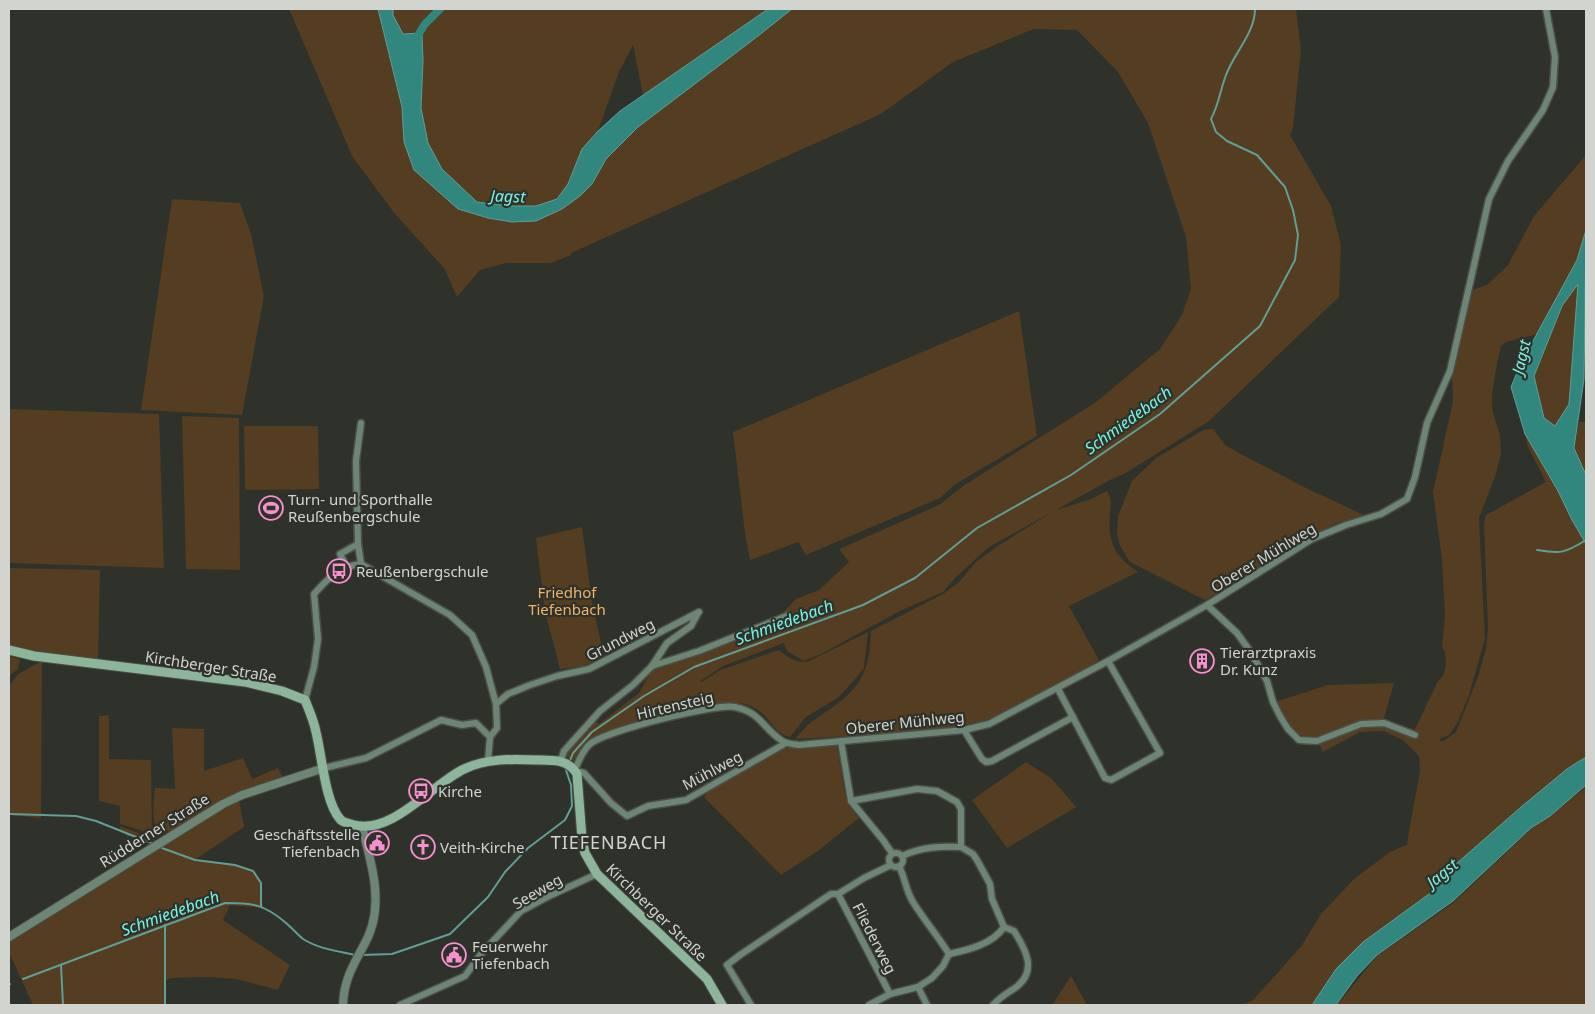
<svg xmlns="http://www.w3.org/2000/svg" width="1595" height="1014" font-family="'Noto Sans',sans-serif">
  <style>
    .green { fill: #543d20 }
    .water { fill: #31877e; stroke: #619e96; fill-rule: evenodd }
    .lines { fill: none; stroke-linecap: round; stroke-linejoin: round }
    .stream { stroke: #619e96; stroke-width: 2 }
    .canal { stroke: #31877e; stroke-width: 8 }
    .minor-casing { stroke: #4b4f48; stroke-width: 9 }
    .tertiary-casing { stroke: #4b4f48; stroke-width: 10 }
    .secondary-casing { stroke: #4b4f48; stroke-width: 11 }
    .minor { stroke: #6c8575; stroke-width: 6 }
    .tertiary { stroke: #6c8575; stroke-width: 8 }
    .secondary { stroke: #8db59b; stroke-width: 9 }
    .labels { text-anchor: middle; dominant-baseline: central; stroke-width: 4.5; stroke-linejoin: round; paint-order: stroke }
    .poi-label { font-size: 15px; fill: #d1d4cf; stroke: #2e322a; text-anchor: start }
    .street-label { font-size: 15px; fill: #d1d4cf; stroke: #2e322a }
    .park-label { font-size: 15px; fill: #efb36c; stroke: #2e322a }
    .water-label { font-size: 16px; font-style: italic; fill: #78f3e5; stroke: #2e322a }
    .quarter-label { font-size: 18px; letter-spacing: 1px; fill: #d1d4cf; stroke: #2e322a }
  </style>
  <rect width="100%" height="100%" fill="#2e322a"/>
  <g class="green">
    <path d="M289,9H378L402,107L404,142L458,209L488,218L512,222L536,221L611,144L755,38L792,9H1296L1301,50L1293,128L1290,135L1331,206L1341,245L1339,297L1209,421L1124,474L1110,480L1056,510L1091,499L1107,491C1112,499 1111,504 1110,513C1108,542 1113,555 1138,572L1069,606L1099,660L1079,673L990,719C962,727 932,729 903,732C867,735 831,737 795,739C801,732 807,725 814,720C834,706 856,694 865,669C870,658 870,643 871,631L943,594L959,582L977,561L996,547L1052,512L989,547L955,578L943,592L902,610L821,654L804,661L787,651L784,643L723,666L699,682H702L720,670L779,650C789,658 794,662 807,662L868,632L864,668L856,678L839,697L806,717L790,737C776,734 771,721 762,713C756,708 751,706 745,704C726,698 618,724 600,734C589,741 582,750 573,761L565,756L577,738L595,721L599,724L639,693L652,670L704,650L762,634L796,599L819,590L849,562L839,549L939,505L963,486L1096,402L1160,349L1182,315L1191,289L1186,237L1148,123L1118,72L1077,30L1034,29L953,62L881,114L571,253V255L551,263H506L480,270L457,297L444,268L395,214L352,156Z"/>
    <polygon points="393,9 768,9 643,95 633,45 619,72 598,131 582,149 568,184 557,199 536,206 510,206 476,202 442,169 428,143 421,109 423,61 422,33 403,34 393,15"/>
    <polygon points="1586,155 1586,230 1577,260 1538,334 1506,342 1501,346 1497,363 1492,394 1492,409 1500,436 1501,453 1496,474 1479,518 1485,639 1469,695 1458,722 1449,735 1439,739 1442,742 1456,732 1479,674 1486,648 1488,629 1484,524 1486,515 1546,482 1528,447 1525,434 1558,491 1572,520 1586,544 1586,757 1567,769 1521,807 1456,864 1429,894 1363,942 1336,969 1312,1005 1240,1005 1252,1001 1282,968 1302,945 1321,914 1354,879 1390,852 1408,844 1407,842 1420,771 1419,756 1403,740 1383,731 1360,732 1323,752 1318,742 1293,732 1275,702 1328,685 1394,683 1383,721 1405,727 1414,731 1438,681 1443,676 1446,666 1445,652 1442,647 1445,616 1442,560 1433,492 1453,401 1452,377 1470,291 1487,285 1508,265 1534,216"/>
    <polygon points="172,199 240,203 251,234 264,296 242,415 141,410"/>
    <polygon points="1578,283 1569,404 1555,427 1544,418 1534,376 1562,306"/>
    <polygon points="1019,311 1037,436 954,485 940,498 806,555 798,542 750,560 745,533 733,432"/>
    <polygon points="9,409 159,414 164,568 9,563"/>
    <polygon points="182,416 239,418 240,570 186,569"/>
    <polygon points="1579,422 1586,422 1586,475 1574,449"/>
    <polygon points="318,426 319,489 245,490 244,426"/>
    <path d="M1213,429L1225,445L1239,453L1310,490L1364,515L1334,524L1248,574C1233,577 1230,583 1220,591C1215,595 1210,597 1205,600L1130,562L1120,546L1117,534L1118,516L1132,481L1156,458L1203,430Z"/>
    <polygon points="582,527 592,602 604,657 583,666 560,669 545,611 536,538"/>
    <polygon points="9,568 100,570 98,660 35,652 9,646"/>
    <polygon points="9,656 20,659 18,669 9,676"/>
    <polygon points="42,661 41,818 9,815 9,686 18,674"/>
    <polygon points="109,715 109,759 151,760 152,834 120,824 120,806 99,801 99,716"/>
    <path d="M172,728L204,729V771L243,758L252,779L278,768L283,778C254,786 227,798 201,812C188,819 175,833 160,834C150,824 154,801 155,788L175,789Z"/>
    <polygon points="837,746 845,795 848,804 859,818 818,851 781,875 704,797 707,794 707,789 779,750 792,747 805,748"/>
    <polygon points="1026,762 1051,778 1076,807 1007,848 972,800"/>
    <polygon points="1586,787 1586,1005 1337,1005 1377,956 1453,903 1531,829 1550,816"/>
    <polygon points="239,800 244,827 196,859 232,864 255,871 261,881 263,908 230,905 223,920 290,965 278,990 236,979 209,977 171,978 166,980 166,1005 33,1005 9,952 9,942 205,818"/>
    <polygon points="120,826 151,838 153,840 150,844 130,836 128,837 120,829"/>
    <polygon points="1071,976 1087,1005 1052,1005"/>
  </g>
  <g class="water">
    <polygon points="378,9 393,9 393,15 403,34 422,33 423,61 421,108 428,143 442,169 477,202 510,206 536,206 557,199 568,184 582,149 598,131 620,111 768,9 792,9 758,36 638,127 606,159 592,184 580,196 562,209 536,221 512,222 488,218 458,209 414,170 404,142 402,107"/>
    <path d="M1586,230L1584,379L1574,448L1586,475V544L1572,520L1558,491L1525,434L1511,387L1521,363L1577,260ZM1578,284L1569,404L1555,426L1544,418L1534,376L1562,306Z"/>
    <polygon points="1586,757 1586,785 1550,816 1531,828 1453,901 1377,955 1357,976 1336,1005 1312,1005 1336,969 1363,942 1429,894 1456,864 1521,807 1567,769"/>
  </g>
  <g class="lines">
    <g class="stream">
      <path d="M1537,550C1561,554 1565,553 1586,540"/>
      <path d="M569,763L573,753L592,732L644,696L694,667L863,605L915,578L977,528L1071,475L1160,414L1260,326L1295,260L1298,235L1293,210L1285,187L1257,155L1227,141L1216,132L1211,119C1219,104 1220,91 1226,75C1234,53 1255,33 1255,9"/>
      <polyline points="9,814 76,816 96,821 151,843"/>
      <polyline points="162,848 195,860 235,865 253,871 261,883 261,906"/>
      <polyline points="362,955 392,954 450,934 488,897 505,872 528,848 565,820 572,806 571,785 566,770 567,767"/>
      <polyline points="61,965 63,1005"/>
      <path d="M23,979L225,903C253,903 264,904 286,923C292,928 297,934 303,939C319,949 337,951 355,955"/>
      <polyline points="9,985 10,984"/>
      <polyline points="165,1005 165,925"/>
    </g>
    <polyline class="canal" points="415,40 425,24 440,9"/>
    <g class="minor-casing">
      <g id="minor">
        <polyline points="358,544 356,461 361,423"/>
        <polyline points="361,564 450,615 472,635 486,667 496,704"/>
        <polyline points="1207,605 1237,633 1250,651 1267,681 1273,702 1280,716 1288,729 1299,740 1317,741 1361,724 1384,723 1415,735"/>
        <polyline points="652,666 667,643 691,626 698,613"/>
        <polyline points="1058,689 1105,778 1111,780 1160,753 1108,661"/>
        <path d="M305,700L314,667L318,639L314,594C330,577 337,567 361,564L358,544L340,554L346,566"/>
        <polyline points="964,730 982,759 986,762 992,761 1073,717"/>
        <polyline points="490,737 497,728 496,704 508,694 530,685 557,676 589,669 699,612"/>
        <polyline points="841,741 851,801 883,840 892,853"/>
        <path d="M786,743L686,800L648,806L627,816L611,803L584,773L575,770C578,762 583,750 590,744C605,731 716,703 735,707C760,712 763,728 781,740C786,744 792,744 799,745L964,730L989,724L1108,661L1207,605L1312,539L1346,525L1381,514L1407,499L1415,477L1427,423L1450,371L1489,199L1508,161L1543,110L1553,87L1555,57L1546,9"/>
        <polyline points="561,760 564,751 600,711 633,685 652,666 699,651 789,615"/>
        <polyline points="324,768 366,758 441,720 462,725 476,723 490,737 488,761"/>
        <path d="M851,801L917,789L937,791L957,802L961,809V847L973,854L977,860L990,884L992,899L1004,927C993,944 968,950 949,954"/>
        <circle cx="896" cy="860" r="7"/>
        <path d="M902,856C921,847 940,846 961,847"/>
        <polyline points="838,894 890,994"/>
        <polyline points="918,987 927,1005"/>
        <polyline points="400,1005 465,976 481,954 521,911 547,897 597,874"/>
        <polyline points="751,1005 727,965 740,955 831,894 838,894 864,878 891,865"/>
        <path d="M869,1005L890,994L918,987L932,978L943,966L949,954C938,936 924,920 913,902C906,891 905,878 899,866"/>
        <path d="M993,1005C999,998 1007,993 1015,988C1038,971 1026,950 1014,931L1004,927"/>
      </g>
    </g>
    <g class="tertiary-casing">
      <g id="tertiary">
        <polyline points="9,937 223,804 242,795 324,768"/>
        <path d="M343,1005C344,976 356,962 368,937C384,902 371,862 362,827"/>
      </g>
    </g>
    <g class="secondary-casing">
      <path id="secondary" d="M9,650L34,656L245,682L282,691L305,700C309,710 314,721 316,732C322,756 325,802 340,819C343,823 349,823 354,825C391,835 431,786 462,770C485,758 513,759 537,760C553,760 568,759 577,774L582,838L585,853L597,874L707,979L722,1005"/>
    </g>
    <use href="#minor" class="minor"/>
    <use href="#tertiary" class="tertiary"/>
    <use href="#secondary" class="secondary"/>
  </g>
  <defs>
    <g id="stadium-ring" transform="scale(1.25)"><circle r="9.5" fill="#2e322a" stroke="#f690cf" stroke-width="1.5"/><path d="M0-5a6.5 5 0 1 0 0 10a6.5 5 0 1 0 0-10ZM-3.5-1.8h7v3.6h-7Z" fill="#f690cf"/></g>
    <g id="bus-ring" transform="scale(1.25)"><circle r="9.5" fill="#2e322a" stroke="#f690cf" stroke-width="1.5"/><path d="M-5-6H5V4H4V6H2V4H-2V6H-4V4H-5ZM-3.5-4V0h7V-4ZM-3.5 1.2v1.5H-2V1.2ZM2 1.2v1.5H3.5V1.2Z" fill="#f690cf"/></g>
    <g id="building-ring" transform="scale(1.25)"><circle r="9.5" fill="#2e322a" stroke="#f690cf" stroke-width="1.5"/><path d="M-4-6H4V6H1V3H-1V6H-4ZM-2.5-4.3h1.7v1.8h-1.7ZM.8-4.3h1.7v1.8H.8ZM-2.5-1h1.7V.8h-1.7ZM.8-1h1.7V.8H.8Z" fill="#f690cf"/></g>
    <g id="civic-ring" transform="scale(1.25)"><circle r="9.5" fill="#2e322a" stroke="#f690cf" stroke-width="1.5"/><path d="M-.6-6.5H3V-4.5H.6V-3L4-1V1h2V6H-6V1h2V-1L-.6-3ZM-1.2 2.5V6h2.4V2.5Z" fill="#f690cf"/></g>
    <g id="church-ring" transform="scale(1.25)"><circle r="9.5" fill="#2e322a" stroke="#f690cf" stroke-width="1.5"/><path d="M-1.2-6h2.4v3.5h3.3v2.4h-3.3V6h-2.4V-.1h-3.3v-2.4h3.3Z" fill="#f690cf"/></g>
  </defs>
  <g fill-rule="evenodd">
    <use href="#stadium-ring" x="271" y="508"/>
    <use href="#bus-ring" x="339" y="571"/>
    <use href="#building-ring" x="1202" y="661"/>
    <use href="#bus-ring" x="421" y="791"/>
    <use href="#civic-ring" x="377" y="843"/>
    <use href="#church-ring" x="423" y="847"/>
    <use href="#civic-ring" x="454" y="955"/>
  </g>
  <g class="labels">
    <g class="poi-label">
      <text x="288" y="499">Turn- und Sporthalle<tspan x="288" dy="17">Reußenbergschule</tspan></text>
      <text x="356" y="571">Reußenbergschule</text>
      <text x="1220" y="652">Tierarztpraxis<tspan x="1220" dy="17">Dr. Kunz</tspan></text>
      <text x="438" y="791">Kirche</text>
      <text x="360" y="834" text-anchor="end">Geschäftsstelle<tspan x="360" dy="17">Tiefenbach</tspan></text>
      <text x="440" y="847">Veith-Kirche</text>
      <text x="472" y="946">Feuerwehr<tspan x="472" dy="17">Tiefenbach</tspan></text>
    </g>
    <g class="street-label">
      <text transform="translate(1263 557) rotate(-31)">Oberer Mühlweg</text>
      <text transform="translate(620 639) rotate(-27)">Grundweg</text>
      <text transform="translate(211 666) rotate(9)">Kirchberger Straße</text>
      <text transform="translate(675 705) rotate(-13)">Hirtensteig</text>
      <text transform="translate(905 722) rotate(-6)">Oberer Mühlweg</text>
      <text transform="translate(712 770) rotate(-28)">Mühlweg</text>
      <text transform="translate(154 830) rotate(-32)">Rüdderner Straße</text>
      <text transform="translate(537 891) rotate(-30)">Seeweg</text>
      <text transform="translate(657 912) rotate(44)">Kirchberger Straße</text>
      <text transform="translate(875 938) rotate(63)">Fliederweg</text>
    </g>
    <g class="park-label">
      <text x="567" y="592">Friedhof<tspan x="567" dy="17">Tiefenbach</tspan></text>
    </g>
    <g class="water-label">
      <text transform="translate(508 196) rotate(2)">Jagst</text>
      <text transform="translate(1521 357) rotate(-77)">Jagst</text>
      <text transform="translate(1128 420) rotate(-36)">Schmiedebach</text>
      <text transform="translate(784 622) rotate(-20)">Schmiedebach</text>
      <text transform="translate(1442 873) rotate(-39)">Jagst</text>
      <text transform="translate(170 913) rotate(-20)">Schmiedebach</text>
    </g>
    <g class="quarter-label">
      <text x="609" y="842">TIEFENBACH</text>
    </g>
  </g>
  <rect width="1595" height="1014" fill="none" stroke="#d1d4cf" stroke-width="20"/>
</svg>
